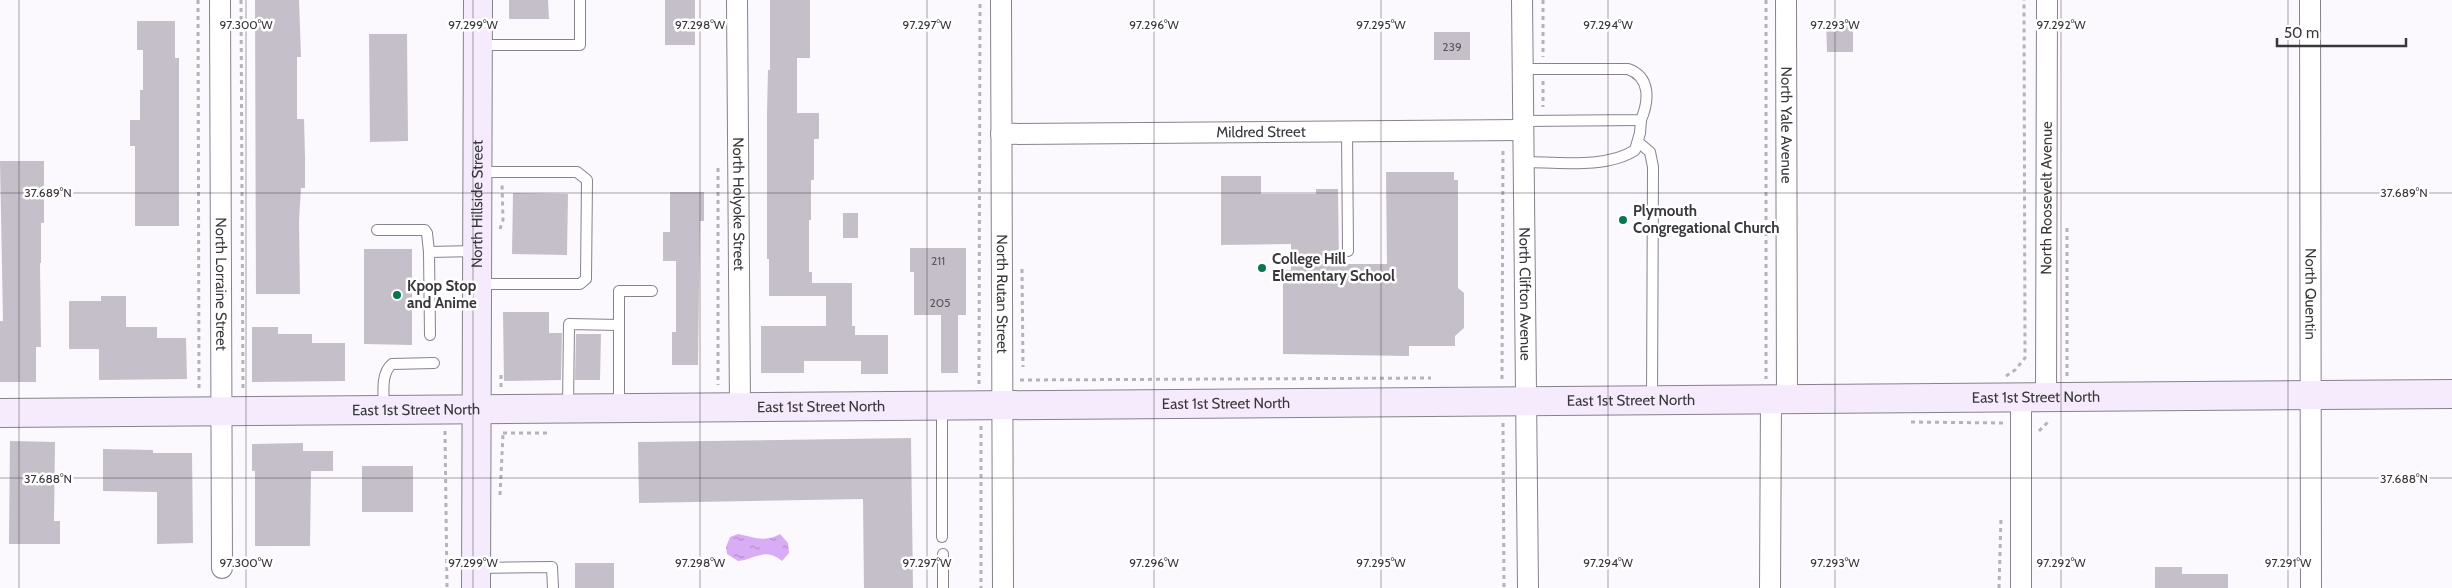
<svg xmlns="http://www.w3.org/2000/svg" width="2452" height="588" font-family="Cabin,sans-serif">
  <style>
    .water { fill: url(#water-ripples) }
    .building { fill: #c5bfc9 }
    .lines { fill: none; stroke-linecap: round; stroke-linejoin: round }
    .lane-casing { stroke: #88828c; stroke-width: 12 }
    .street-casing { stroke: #88828c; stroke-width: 22 }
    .secondary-casing { stroke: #88828c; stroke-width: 30 }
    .path { stroke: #b5b2b8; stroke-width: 3; stroke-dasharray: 4 4; stroke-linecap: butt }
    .lane { stroke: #fff; stroke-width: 10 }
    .street { stroke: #fff; stroke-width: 20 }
    .secondary { stroke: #f5ebfc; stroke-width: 28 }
    .ticks { fill: none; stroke: #39373b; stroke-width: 1; stroke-opacity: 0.45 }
    .poi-dot { fill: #0a7650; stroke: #fff; stroke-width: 2 }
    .labels { text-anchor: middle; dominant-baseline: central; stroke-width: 5; stroke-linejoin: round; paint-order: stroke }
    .number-label { font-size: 12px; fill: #5c595e }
    .street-label { font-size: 15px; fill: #39373b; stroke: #fff }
    .poi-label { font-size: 15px; font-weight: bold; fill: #39373b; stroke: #fff; text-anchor: start }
    .ticks-label { font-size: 12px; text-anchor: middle; fill: #39373b; stroke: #fff; stroke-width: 5; stroke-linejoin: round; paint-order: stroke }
  </style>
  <defs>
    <pattern id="water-ripples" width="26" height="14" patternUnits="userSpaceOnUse" patternTransform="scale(1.25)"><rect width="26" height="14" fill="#d9acf6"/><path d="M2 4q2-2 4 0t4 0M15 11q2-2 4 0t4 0" fill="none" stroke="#b18dc8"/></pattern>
  </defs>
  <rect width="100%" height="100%" fill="#fbf8fe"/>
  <path class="water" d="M738,534C754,537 765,543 780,534L788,543L789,553L782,561C765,547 755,559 738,561L727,554L726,547L730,537Z"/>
  <g class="building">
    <polygon points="255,0 299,0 301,57 297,57 297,119 304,119 305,158 305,188 301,188 299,220 300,294 256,294"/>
    <polygon points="509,0 548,0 549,19 509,19"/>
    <rect x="665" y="0" width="30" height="45"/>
    <polygon points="770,0 810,0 810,58 797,58 797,113 819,113 819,139 814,139 814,180 811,180 811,220 809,220 809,272 812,272 812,283 852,283 852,326 855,326 855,335 888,335 888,374 861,374 861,361 804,361 804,373 761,373 761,326 826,326 826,296 769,296 769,259 767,259 767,113 768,70 770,70"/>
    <polygon points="1826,19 1853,19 1853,52 1827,52"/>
    <polygon points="137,21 175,21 175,58 179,58 179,226 135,226 135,146 130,146 130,120 140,120 140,90 143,90 143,50 137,50"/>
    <rect x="1434" y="32" width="36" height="28"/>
    <polygon points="369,34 407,34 408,141 370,142"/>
    <polygon points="0,161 44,161 44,223 41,223 41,263 40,263 41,347 36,347 36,382 0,382 0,321 3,321"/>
    <polygon points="1386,172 1454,172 1454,180 1458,180 1458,288 1464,293 1464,328 1455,336 1455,346 1409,346 1409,356 1283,354 1283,270 1291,270 1291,244 1221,245 1221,176 1261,176 1261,194 1316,194 1316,189 1338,189 1339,264 1387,264"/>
    <polygon points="670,192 704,192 704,221 700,221 698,365 672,365 672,332 676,332 676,261 663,261 663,232 670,232"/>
    <polygon points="513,193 568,194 567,255 512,254"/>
    <rect x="843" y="213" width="15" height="25"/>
    <polygon points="910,248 966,248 966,315 958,315 958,373 941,373 941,315 914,315 914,272 910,272"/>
    <polygon points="364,249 412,249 412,345 364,344"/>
    <polygon points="101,296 126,296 126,327 157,327 157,338 186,338 187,379 99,380 99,349 69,349 69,301 101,301"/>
    <polygon points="503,312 549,312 549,333 562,333 561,380 504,381"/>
    <polygon points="252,327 278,327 278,334 312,334 312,343 345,343 345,381 252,382"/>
    <polygon points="576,334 601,334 600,380 575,380"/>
    <polygon points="911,438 913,588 864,588 863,499 639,503 638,442"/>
    <polygon points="10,441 55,442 54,521 60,521 60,544 9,544"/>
    <polygon points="303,443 303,451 333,451 333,471 311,471 310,546 255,546 255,471 252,471 252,444"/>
    <polygon points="103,449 153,450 153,453 192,453 193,543 157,544 157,492 103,491"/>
    <rect x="362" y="466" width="51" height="46"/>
    <rect x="575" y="563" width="39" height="25"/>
    <polygon points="2155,567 2182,567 2182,574 2228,574 2228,588 2155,588"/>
  </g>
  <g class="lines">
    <g class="lane-casing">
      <g id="lane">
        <polyline points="479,45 580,45 580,0"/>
        <path d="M1522,69H1628C1651,77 1649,101 1641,120L1522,121"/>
        <polyline points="1347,131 1348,251"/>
        <polyline points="1638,142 1650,152 1653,167 1652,400"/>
        <path d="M1523,162C1556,162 1607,169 1635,150L1640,133L1641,120"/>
        <polyline points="478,172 577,172 587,180 586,279 580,284 478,284"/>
        <polyline points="377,230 425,230 427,233 429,252"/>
        <polyline points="430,335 429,252 476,251"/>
        <polyline points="942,407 942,537"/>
        <polyline points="568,408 569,324 619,325"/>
        <polyline points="619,408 619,291 652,291"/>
        <path d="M384,410C384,395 380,374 392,364L434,363"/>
        <polyline points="943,554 943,588"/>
        <polyline points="477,568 552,567 553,588"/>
      </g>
    </g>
    <g class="street-casing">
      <g id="street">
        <path id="s1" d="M220,0L222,568"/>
        <path id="s2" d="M737,0L740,408"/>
        <path id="s3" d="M1001,0L1003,588"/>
        <path id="s4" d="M1522,0L1528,588"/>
        <path id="s5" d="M1786,0L1787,399"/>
        <path id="s6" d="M2310,0L2311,588"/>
        <path id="s7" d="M1001,134L1522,130"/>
        <path id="s8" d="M2046,397L2047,0"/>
        <polyline points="1770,588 1771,399"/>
        <polyline points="2021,588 2021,397"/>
      </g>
    </g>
    <g class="secondary-casing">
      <g id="secondary">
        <path id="s9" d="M0,413L2452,394"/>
        <path id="s10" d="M476,588L478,0"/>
      </g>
    </g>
    <g class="path">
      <polyline points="198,0 199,389"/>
      <polyline points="241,0 243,389"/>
      <polyline points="1543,0 1543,57"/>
      <polyline points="1766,0 1766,379"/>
      <polyline points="1543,81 1543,107"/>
      <polyline points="718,168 718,385"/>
      <polyline points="2067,228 2067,377"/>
      <polyline points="500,229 503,220 502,183"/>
      <polyline points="1022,269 1023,367"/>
      <polyline points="501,375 501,389"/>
      <polyline points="2006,376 2015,370 2025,358 2024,0"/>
      <polyline points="1502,379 1503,148"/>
      <polyline points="1020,380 1431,378"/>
      <polyline points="979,384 980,0"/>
      <polyline points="1911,422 2005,423"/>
      <polyline points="1503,423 1504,588"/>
      <polyline points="981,426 981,588"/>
      <polyline points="445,431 447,588"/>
      <polyline points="2039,431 2050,420"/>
      <polyline points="503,433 550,433"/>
      <polyline points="500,495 503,434"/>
      <polyline points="1999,588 2001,518"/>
    </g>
    <use href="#lane" class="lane"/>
    <use href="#street" class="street"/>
    <use href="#secondary" class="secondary"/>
  </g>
  <path class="ticks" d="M19,0V588M246,0V588M473,0V588M700,0V588M927,0V588M1154,0V588M1381,0V588M1608,0V588M1835,0V588M2061,0V588M2288,0V588M0,193H2452M0,478H2452"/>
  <g class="poi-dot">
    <circle cx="1623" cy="220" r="5"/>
    <circle cx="1262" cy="268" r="5"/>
    <circle cx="397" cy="295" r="5"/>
  </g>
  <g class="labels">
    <g class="number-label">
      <text x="1452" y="46">239</text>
      <text x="938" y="260">211</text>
      <text x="940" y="302">205</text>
    </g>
    <g class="street-label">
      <text stroke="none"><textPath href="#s5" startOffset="125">North Yale Avenue</textPath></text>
      <text stroke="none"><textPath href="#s7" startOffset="260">Mildred Street</textPath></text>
      <text stroke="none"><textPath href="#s8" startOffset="199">North Roosevelt Avenue</textPath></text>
      <text stroke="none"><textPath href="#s10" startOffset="384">North Hillside Street</textPath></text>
      <text stroke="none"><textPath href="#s2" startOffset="204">North Holyoke Street</textPath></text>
      <text stroke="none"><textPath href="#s1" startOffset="284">North Lorraine Street</textPath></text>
      <text stroke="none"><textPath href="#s3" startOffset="294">North Rutan Street</textPath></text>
      <text stroke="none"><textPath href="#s4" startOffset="294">North Clifton Avenue</textPath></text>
      <text stroke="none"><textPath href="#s6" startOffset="294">North Quentin</textPath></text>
      <text stroke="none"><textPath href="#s9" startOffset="2036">East 1st Street North</textPath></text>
      <text stroke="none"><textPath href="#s9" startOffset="1631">East 1st Street North</textPath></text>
      <text stroke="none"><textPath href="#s9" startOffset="1226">East 1st Street North</textPath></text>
      <text stroke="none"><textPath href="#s9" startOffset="821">East 1st Street North</textPath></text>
      <text stroke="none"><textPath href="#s9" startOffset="416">East 1st Street North</textPath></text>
    </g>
    <g class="poi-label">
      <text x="1633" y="211">Plymouth<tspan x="1633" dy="17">Congregational Church</tspan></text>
      <text x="1272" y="259">College Hill<tspan x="1272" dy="17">Elementary School</tspan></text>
      <text x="407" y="286">Kpop Stop<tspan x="407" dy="17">and Anime</tspan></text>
    </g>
  </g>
  <g class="ticks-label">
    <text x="246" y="29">97.300°W</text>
    <text x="473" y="29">97.299°W</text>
    <text x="700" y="29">97.298°W</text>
    <text x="927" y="29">97.297°W</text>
    <text x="1154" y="29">97.296°W</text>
    <text x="1381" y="29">97.295°W</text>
    <text x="1608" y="29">97.294°W</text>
    <text x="1835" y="29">97.293°W</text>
    <text x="2061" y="29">97.292°W</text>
    <text x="48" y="197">37.689°N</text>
    <text x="2404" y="197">37.689°N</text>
    <text x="48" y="483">37.688°N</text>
    <text x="2404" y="483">37.688°N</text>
    <text x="246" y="567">97.300°W</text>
    <text x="473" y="567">97.299°W</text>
    <text x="700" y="567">97.298°W</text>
    <text x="927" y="567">97.297°W</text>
    <text x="1154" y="567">97.296°W</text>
    <text x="1381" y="567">97.295°W</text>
    <text x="1608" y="567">97.294°W</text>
    <text x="1835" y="567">97.293°W</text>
    <text x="2061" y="567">97.292°W</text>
    <text x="2288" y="567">97.291°W</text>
  </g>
  <path d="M2277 38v8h129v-8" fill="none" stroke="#39373b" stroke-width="2.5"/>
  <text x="2284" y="38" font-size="15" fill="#39373b" stroke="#ffffff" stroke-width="4" paint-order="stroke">50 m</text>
</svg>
